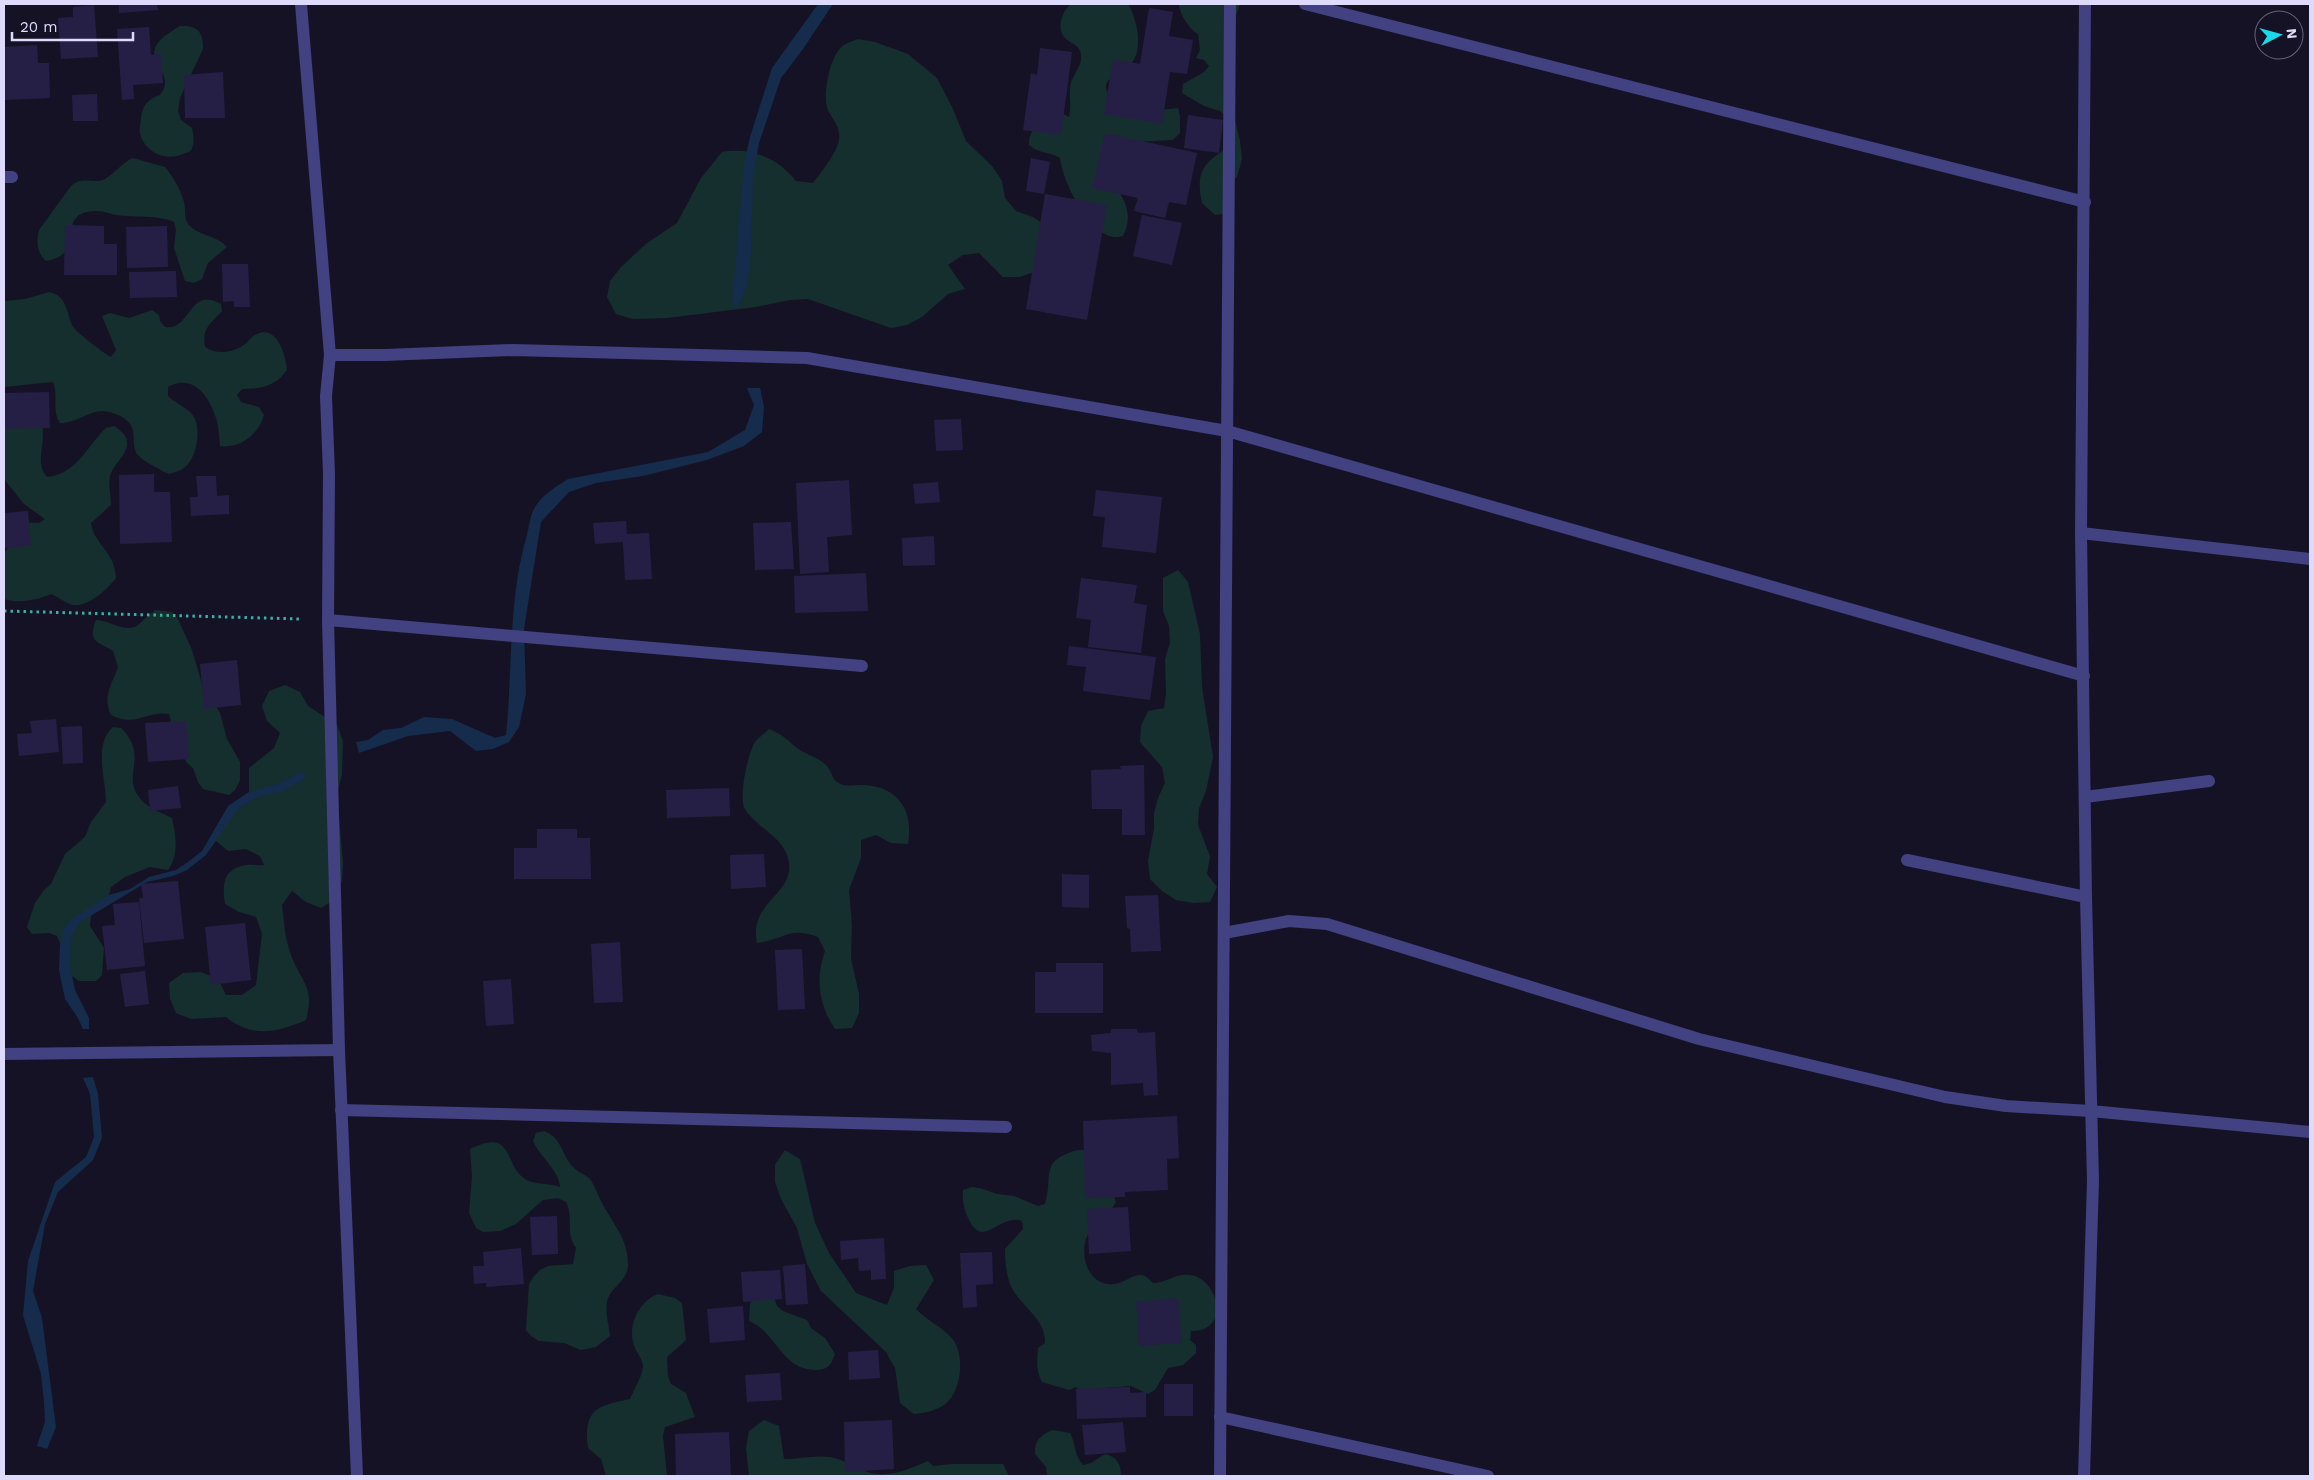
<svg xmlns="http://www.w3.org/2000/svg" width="2314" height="1480" font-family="'Work Sans',sans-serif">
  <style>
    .green { fill: #152f2e }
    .water { fill: #152c4c }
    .building { fill: #261f45 }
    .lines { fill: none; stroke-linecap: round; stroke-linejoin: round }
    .path { stroke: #3bafa6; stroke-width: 3; stroke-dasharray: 2.5 4; stroke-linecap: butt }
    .service { stroke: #424181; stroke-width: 12 }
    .minor { stroke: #424181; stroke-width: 12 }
  </style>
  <rect width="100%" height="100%" fill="#151226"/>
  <g class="green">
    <path d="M1071,4H1128C1137,19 1144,49 1131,64C1119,77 1094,77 1113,101L1161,110L1178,108L1180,116V133L1173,140L1132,142L1116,188C1128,203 1132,219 1123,236C1093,246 1063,183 1060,158C1049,151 1038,154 1029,145C1028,125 1046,122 1061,113L1069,117C1072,106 1068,94 1071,83C1074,73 1083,64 1081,54C1080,45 1071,44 1065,38C1056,28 1062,11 1071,4Z"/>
    <path d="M1179,4H1240L1234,20L1232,107L1240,141L1242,159L1237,177L1231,182L1223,214L1215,215L1202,203C1196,175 1201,164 1226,149V116L1220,111L1204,106L1182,93L1183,84L1204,72L1209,66L1204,60L1196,58L1200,50L1198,34C1190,30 1179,13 1179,4Z"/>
    <path d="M180,26C196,25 204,31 203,49L180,98L178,111L181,120L192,128C193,134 195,142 192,148C191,152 187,153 183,154C166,162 144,152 140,133C139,128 141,122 141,117C143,105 148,99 160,95C180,72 134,60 166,35C171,32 174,29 180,26Z"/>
    <path d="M858,39L875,42L908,54L937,78L953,109L966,141L992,166L1002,181L1005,198L1016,211L1033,217L1047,227L1035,272L1019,277H1003L979,253L963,255L948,265L965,289L948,294L922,317L907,325L891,328L808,299L790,300L756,307L667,318L632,319L616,314L607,297L610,281L621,267L647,243L677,223L701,178L722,152C751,147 778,158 796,181L813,183C821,173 838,151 839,139C841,125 830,118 827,107C823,92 830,54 844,45C848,42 854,41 858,39Z"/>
    <path d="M133,158L165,167C174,178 180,189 184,202C186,208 184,217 187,222C195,236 218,235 227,247L208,263L202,279L194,283L185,281L174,248L176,230L174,222C156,214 135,218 116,215C110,214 104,211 97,211C90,211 80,212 76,218C71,223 73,227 73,233C71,249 62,259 46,261C37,253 36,242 39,230L71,186C84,175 92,185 105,179C115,173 122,163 133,158Z"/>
    <path d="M49,292C67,296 66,311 72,325C74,331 106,355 111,357L116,350L102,316L110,313L129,318L152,310L159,315L160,321L165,327C191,331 189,285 221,304L222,311C211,323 201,329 205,347C216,355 234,353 245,344C249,341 251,336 257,334C277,325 286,355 287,370C276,386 261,389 242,389L237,395L241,402L259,407L264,415C259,434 240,449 220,446C219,437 219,427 216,418C209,396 193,373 168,387V396C176,404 191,409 195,419C201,433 196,459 184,468C180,471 174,472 169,474C162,471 143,461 139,456C126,443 147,422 109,412C92,407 78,424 60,423C51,409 59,396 53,382L4,387V301L25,299Z"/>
    <path d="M8,416L41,421C48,443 33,461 47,477C77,474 87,446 106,428L114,426C145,445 112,461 110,477C108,486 111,496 111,505L91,523C94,545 115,551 116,578C107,589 89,607 73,605C65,603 59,597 51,594C38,600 18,604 4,599V554L22,522L39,523L45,519L24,504L4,479V419Z"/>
    <polygon points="1178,570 1188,582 1200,634 1202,687 1213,757 1206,791 1199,808 1198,825 1210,856 1207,874 1217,887 1210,902 1193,903 1176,900 1162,891 1150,879 1148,861 1154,828 1154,813 1158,798 1165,783 1162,767 1140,742 1141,726 1148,711 1164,708 1166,693 1165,659 1170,643 1169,626 1163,611 1163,578"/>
    <path d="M156,610L172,612L178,619L192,650L202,684L220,713L227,739L240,762V780L235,790L229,795L203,789L198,782L193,768L187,763L178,748L169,714C147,710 135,728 111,715C102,697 112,684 118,667L113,651C98,642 87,642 96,620C109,620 126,634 138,625C144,620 149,614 156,610Z"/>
    <path d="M285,685L300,692L308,706L337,725L343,741L342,775L337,793L343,863L342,880L336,899L321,908L306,902L292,891L282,905C284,922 285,939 291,955C302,984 315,986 306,1020C276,1033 252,1038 226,1017L191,1019L176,1013L170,999L169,983L183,973L201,972L218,979L226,995H242L256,985L262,934L256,917L239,912L225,904C222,885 223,868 247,865C252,864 259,866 264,865L260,856L246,849L228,851L215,840L218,833L249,793V768L274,748L280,733L267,721L262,706L269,691Z"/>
    <path d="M113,727L121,728C148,755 124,773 137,794C144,807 160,812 172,818C176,836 179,855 168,870L150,867L125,877L111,887L109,895L95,909L91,916L90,926L104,948L102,975L96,981H79L72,976L57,936L49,933L32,934L27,927L35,903L44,890L51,884L65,854L85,837L91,822L106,802C106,780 93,744 113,727Z"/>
    <path d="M769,729C785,736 785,738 797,748C806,755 818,757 826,765C831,770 832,778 836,781C844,788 854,785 862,785C898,786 914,810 908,844L891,843L876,835L861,840V858L849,890L852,925L851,959L859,994V1013L852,1028L835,1029C819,1006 815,978 825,951L818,937C788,926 785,940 757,943C748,900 798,894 788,858C782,836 756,827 745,809C738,798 748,753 755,742C759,737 765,733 769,729Z"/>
    <path d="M544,1131C562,1138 561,1153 572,1166C577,1172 585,1174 590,1179C595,1186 598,1196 602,1203C613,1224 629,1240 628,1266C627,1282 610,1287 607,1302C605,1312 609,1326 610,1336L596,1347L581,1350L564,1343L539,1341L531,1336L526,1330L529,1284L534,1276L540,1270L548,1266L573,1264L576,1248C565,1234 574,1217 566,1202L558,1198L543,1200L516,1224L500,1231L483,1232L476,1228L469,1213L472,1176L470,1149C515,1127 503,1165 525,1179C534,1185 550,1183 560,1187C559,1170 540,1157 533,1141L536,1133Z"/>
    <path d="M785,1150L800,1159L815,1223L829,1253L856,1293L887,1305L894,1288V1271L910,1266L926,1265L934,1280L916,1309C927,1321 945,1328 954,1341C965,1358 961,1393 944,1405C935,1411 925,1413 914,1414L900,1403L895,1368L886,1352L821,1291L807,1264L797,1228L781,1199L775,1182V1165Z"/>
    <path d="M1078,1150H1086L1113,1194L1116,1202C1108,1217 1089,1226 1085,1242C1081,1262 1091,1287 1115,1284C1124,1283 1131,1275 1141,1275C1147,1276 1149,1279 1153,1283C1166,1283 1176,1273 1190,1275C1218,1278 1232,1332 1191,1331L1190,1340L1196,1345V1353L1183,1365L1168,1368L1155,1390L1148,1394L1131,1386L1079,1390L1076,1387L1069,1390L1042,1382C1036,1371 1037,1361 1038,1348L1045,1343C1046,1317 1018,1305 1010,1284C1006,1273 1005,1260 1005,1249L1023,1229L1022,1221C999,1213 984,1250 969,1220C964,1210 962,1201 963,1190L972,1187L980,1188L997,1194L1014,1196L1038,1206L1045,1204C1054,1175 1038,1161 1078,1150Z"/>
    <path d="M658,1294L675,1298L682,1303L686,1340L667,1357L668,1376L671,1384L686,1393L695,1417L665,1427L663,1436L667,1476H606L601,1459L588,1448C583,1409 597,1406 630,1399C634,1389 642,1377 643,1367C643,1358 636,1353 634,1345C627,1326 639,1301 658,1294Z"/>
    <path d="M753,1297H774L777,1306L783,1311L807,1320L811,1328L825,1338L835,1354C831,1365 828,1370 816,1370C790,1370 781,1349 765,1332C761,1327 754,1324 749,1321L750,1304Z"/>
    <path d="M764,1420L779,1426L784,1459C800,1459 814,1455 830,1457C842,1459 851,1465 862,1470C886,1480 906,1470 928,1461L933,1466L952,1464H1003L1009,1476H749L746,1448L749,1431Z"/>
    <path d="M1053,1430L1070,1433C1076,1444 1074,1455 1083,1465L1091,1463L1105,1454C1117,1457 1121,1464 1121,1476H1047L1046,1467L1035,1454C1034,1441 1041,1434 1053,1430Z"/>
  </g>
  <g class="water">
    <polygon points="818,4 833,4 803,49 781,78 759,143 753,179 751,251 747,286 738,306 732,305 744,164 750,137 772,68"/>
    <path d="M747,388H760L764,407L762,432L744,446L707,460L643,476L596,483L569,492L541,522L524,629L526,694L519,727L509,742L493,749L476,751L450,731L408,736L359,753L356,742L368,740L383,730L401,728L424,717L452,719L495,738L506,735C513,668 508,599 527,535C529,527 530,516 534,509C541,495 556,487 568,479L708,452L745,430L754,405Z"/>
    <polygon points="303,771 305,779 281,792 260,796 239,808 206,855 187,870 173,876 147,882 79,923 71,937 70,966 75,990 89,1018 89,1029 83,1029 78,1018 65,999 59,970 60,945 64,929 73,918 109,895 130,889 149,877 176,870 188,862 202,851 228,806 249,792 278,784"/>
    <polygon points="93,1077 98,1094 102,1138 93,1160 58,1192 45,1224 33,1291 42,1318 56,1427 47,1449 37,1446 45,1422 44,1402 41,1374 23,1315 28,1261 55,1182 86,1157 94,1137 90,1094 83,1078"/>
  </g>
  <g class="building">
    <polygon points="119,4 157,4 158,10 119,13"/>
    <polygon points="94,5 98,57 61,59 58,18 73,17 73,7"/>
    <polygon points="1149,8 1173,12 1169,36 1193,40 1187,74 1170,72 1162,124 1104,114 1113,59 1140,64"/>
    <polygon points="149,27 151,55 161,54 163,83 133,85 134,99 122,100 117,29"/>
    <polygon points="37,45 38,63 49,63 50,98 5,100 5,47"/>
    <polygon points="1040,48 1072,52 1061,135 1023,130 1031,73 1037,75"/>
    <polygon points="223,72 225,118 185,118 184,75"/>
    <polygon points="97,94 98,121 73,121 72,95"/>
    <polygon points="1188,115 1223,120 1219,153 1184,148"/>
    <polygon points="1105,133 1197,153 1186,205 1169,202 1165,218 1134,211 1138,198 1092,188"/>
    <polygon points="1031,158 1050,162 1044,194 1026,191"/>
    <polygon points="1045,194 1107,205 1087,320 1026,309"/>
    <polygon points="1142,215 1182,223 1172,265 1133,256"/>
    <polygon points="65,225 104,226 104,244 117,244 117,275 64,275"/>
    <polygon points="167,226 168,267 127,268 126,227"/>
    <polygon points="222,264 248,264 250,307 234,307 234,301 223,302"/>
    <polygon points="176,271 177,297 130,298 129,272"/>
    <polygon points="49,392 50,428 4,429 4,393"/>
    <polygon points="961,419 963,450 936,451 934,420"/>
    <polygon points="154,474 154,492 170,492 172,542 120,544 119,475"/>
    <polygon points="196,476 216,476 217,496 229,495 229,514 191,516 190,497 198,497"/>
    <polygon points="849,480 852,535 827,537 829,572 800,574 796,483"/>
    <polygon points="938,482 940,502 915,504 913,484"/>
    <polygon points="1096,490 1162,497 1156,553 1102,547 1105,517 1093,516"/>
    <polygon points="28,511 31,546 4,548 4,513"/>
    <polygon points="626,521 627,534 649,533 652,579 625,580 623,542 595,544 593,523"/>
    <polygon points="791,522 794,569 755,570 753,523"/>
    <polygon points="934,536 935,565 903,566 902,538"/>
    <polygon points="866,573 868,611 795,613 794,576"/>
    <polygon points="1081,578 1137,585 1134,603 1147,605 1141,653 1088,647 1091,620 1076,618"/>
    <polygon points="1069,646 1156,657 1150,700 1083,691 1086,667 1067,665"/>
    <polygon points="237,660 241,705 204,709 200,664"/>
    <polygon points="56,719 59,752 19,756 17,734 32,733 30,721"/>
    <polygon points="186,721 189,759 148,762 145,723"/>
    <polygon points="82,726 83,763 63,764 61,727"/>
    <polygon points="1144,765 1145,835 1122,835 1122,809 1092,809 1091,770 1121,769 1120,766"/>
    <polygon points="178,786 181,808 150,811 148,790"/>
    <polygon points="729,788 730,816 667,818 666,790"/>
    <polygon points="537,829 577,829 577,838 590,838 591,879 514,879 514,848 537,848"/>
    <polygon points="764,854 766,887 731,889 730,855"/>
    <polygon points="1062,874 1089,875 1089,908 1062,907"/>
    <polygon points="178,881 184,939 144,943 139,898 143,898 141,884"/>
    <polygon points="1158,895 1161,951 1131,952 1130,929 1127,928 1125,896"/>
    <polygon points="139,902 145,966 107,970 102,926 115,925 113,904"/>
    <polygon points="245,923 251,980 211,985 205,927"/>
    <polygon points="620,942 623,1002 594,1003 591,944"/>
    <polygon points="802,949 805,1009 778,1010 775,950"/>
    <polygon points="1056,963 1103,963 1103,1013 1035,1013 1035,972 1056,972"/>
    <polygon points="145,971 149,1004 125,1007 120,974"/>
    <polygon points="511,979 514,1024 486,1026 483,981"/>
    <polygon points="1111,1029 1137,1029 1138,1033 1155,1032 1158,1095 1144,1096 1143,1083 1111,1085 1111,1053 1092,1051 1091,1035 1111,1033"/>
    <polygon points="1177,1116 1179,1158 1167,1159 1168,1190 1125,1192 1125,1197 1085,1198 1083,1121"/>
    <polygon points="1128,1207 1131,1251 1089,1254 1087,1209"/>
    <polygon points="557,1216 558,1254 532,1255 530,1217"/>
    <polygon points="884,1238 886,1279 871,1280 871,1270 859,1271 858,1258 841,1260 840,1241"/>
    <polygon points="521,1248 524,1284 486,1287 486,1283 474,1284 473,1266 484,1266 483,1252"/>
    <polygon points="992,1252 993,1284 976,1285 977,1307 963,1308 960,1253"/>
    <polygon points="805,1264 808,1304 786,1305 783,1266"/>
    <polygon points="780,1270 782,1299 743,1302 741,1272"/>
    <polygon points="1178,1298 1182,1343 1139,1346 1136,1302"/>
    <polygon points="743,1306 745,1340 710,1343 707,1309"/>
    <polygon points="878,1350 880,1378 849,1380 848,1352"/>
    <polygon points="780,1373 782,1400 747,1402 745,1375"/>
    <rect x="1164" y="1384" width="29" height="32"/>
    <polygon points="1130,1387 1130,1393 1146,1392 1146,1417 1077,1419 1076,1389"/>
    <polygon points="892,1420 894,1469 845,1472 844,1422"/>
    <polygon points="1123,1422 1126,1452 1085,1455 1082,1425"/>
    <polygon points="729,1432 731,1476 676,1476 675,1434"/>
  </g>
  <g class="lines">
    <polyline class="path" points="4,611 301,619"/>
    <g class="service">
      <polyline points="1305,4 2085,202"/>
      <polyline points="2085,797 2209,781"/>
      <polyline points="1907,860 2086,897"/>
    </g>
    <g class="minor">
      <polyline points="301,4 330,355"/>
      <polyline points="4,177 12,177"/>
      <polyline points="2081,533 2310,559"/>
      <polyline points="328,620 862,666"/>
      <polyline points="1224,933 1289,921 1327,924 1699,1039 1945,1097 2006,1106 2091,1111 2310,1132"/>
      <polyline points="4,1054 339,1050"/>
      <polyline points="341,1110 1006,1127"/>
      <polyline points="1220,1417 1488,1476"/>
      <polyline points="357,1476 339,1050 328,620 329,474 326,396 330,355 385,355 513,350 807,358 1227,431 2084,676"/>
      <polyline points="1220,1476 1230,4"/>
      <polyline points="2084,1476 2093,1181 2086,897 2081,533 2085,4"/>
    </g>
  </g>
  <rect width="2314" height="1480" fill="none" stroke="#dddafc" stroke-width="10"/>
  <g transform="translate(2279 35) rotate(84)"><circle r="24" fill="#151226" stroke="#65627c"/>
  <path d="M0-4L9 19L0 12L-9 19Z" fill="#17d9ea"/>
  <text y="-8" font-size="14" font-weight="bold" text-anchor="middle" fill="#dddafc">N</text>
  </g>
  <path d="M12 32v8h121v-8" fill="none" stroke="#dddafc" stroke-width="2.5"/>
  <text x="20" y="32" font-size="15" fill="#dddafc" stroke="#151226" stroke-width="4" paint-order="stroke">20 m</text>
</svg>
